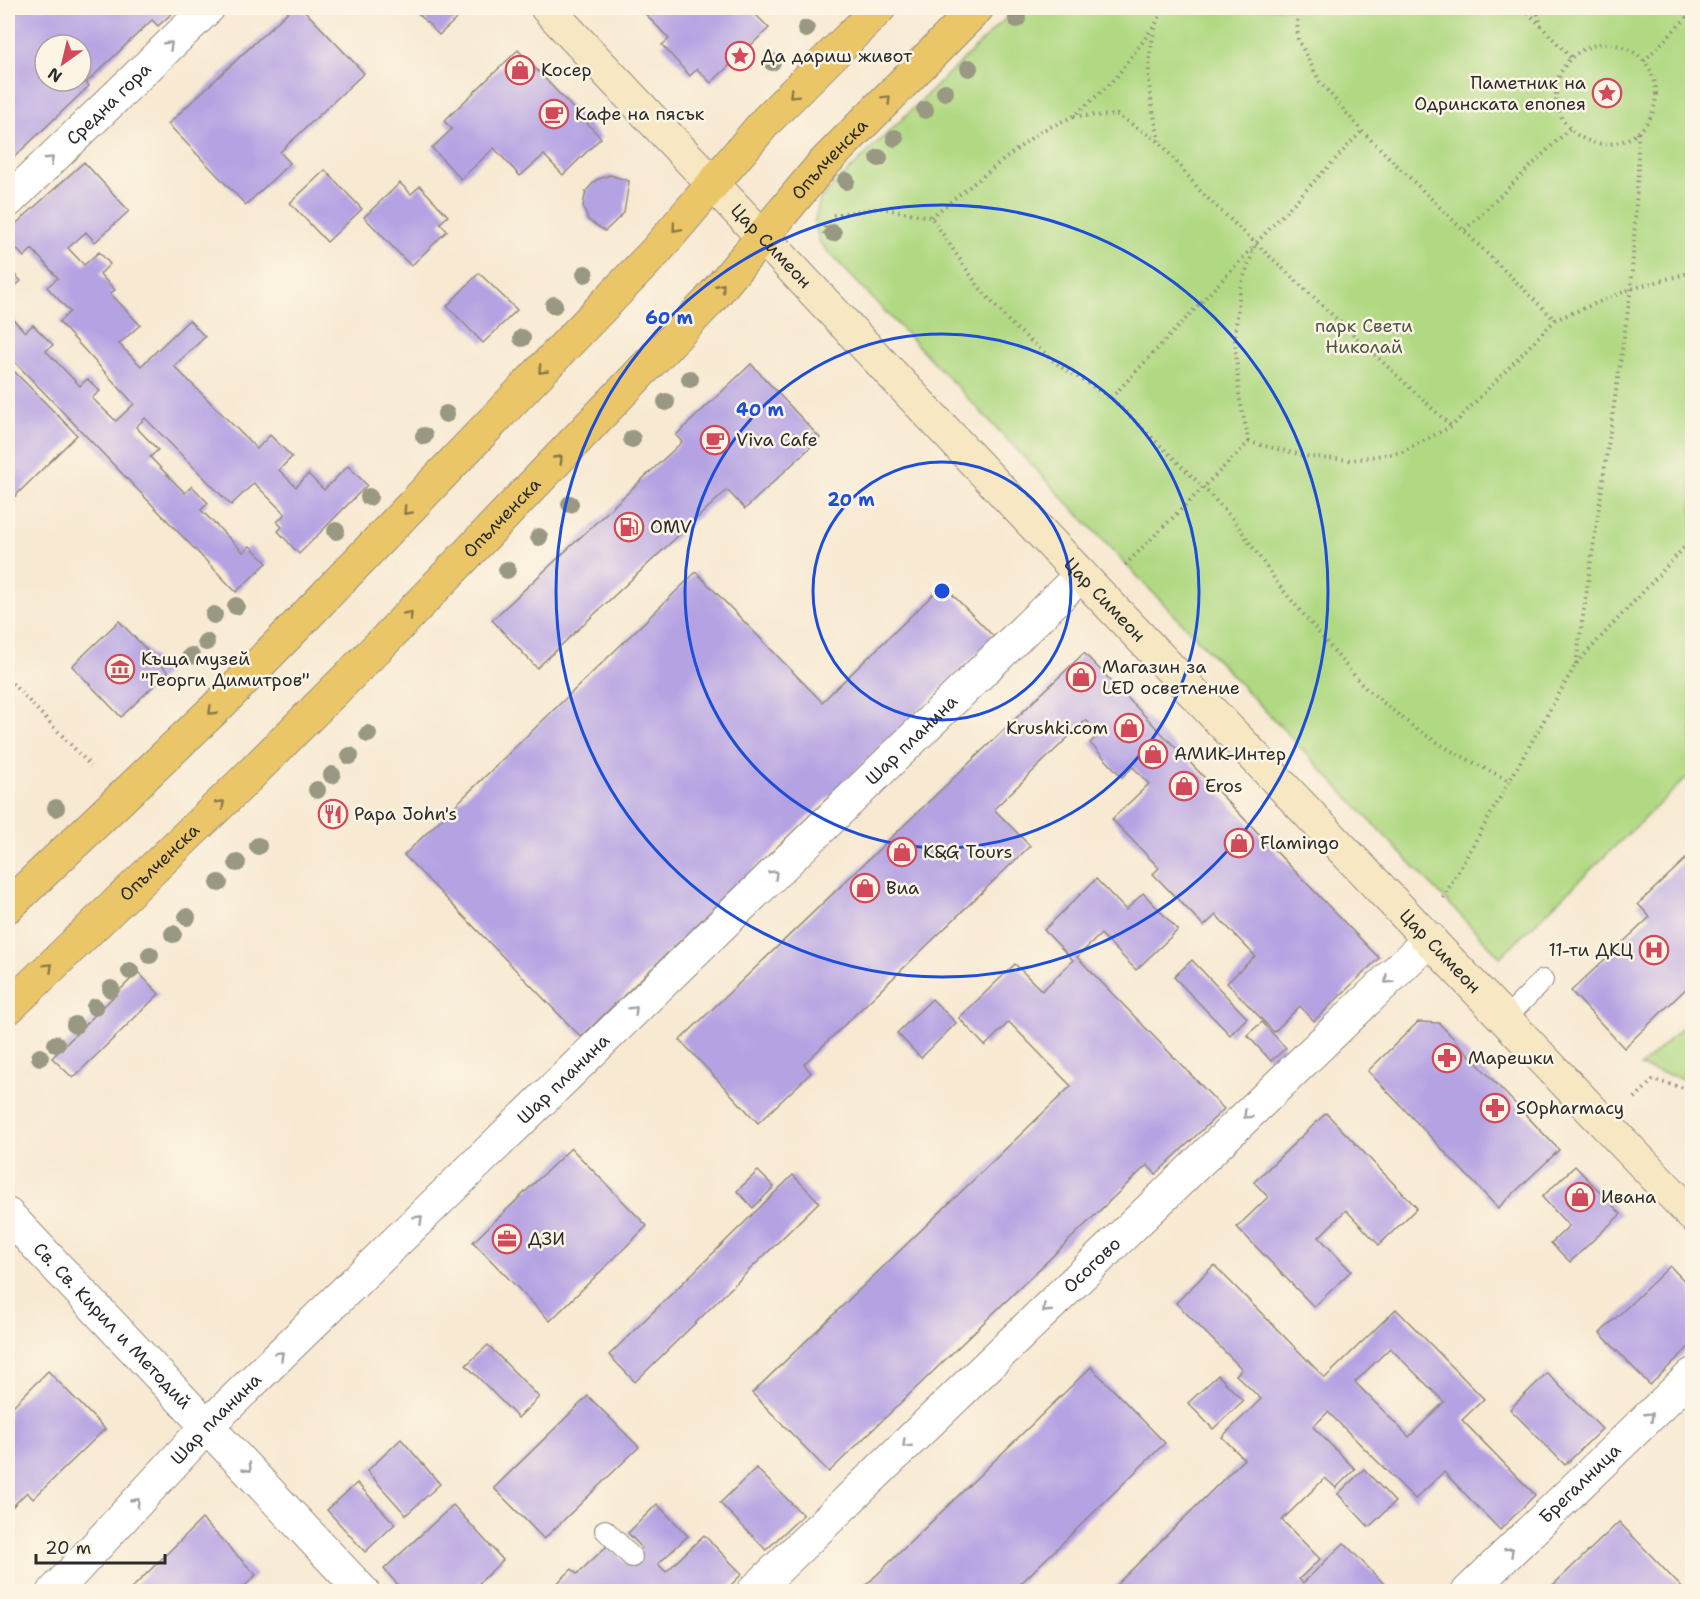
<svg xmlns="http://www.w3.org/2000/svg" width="1700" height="1599" font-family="'Shantell Sans',sans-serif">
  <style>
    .green { fill: #b1d983; stroke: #6e8257; stroke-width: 1.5 }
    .building { fill: #b5a2e3; fill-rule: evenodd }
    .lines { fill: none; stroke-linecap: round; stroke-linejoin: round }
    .lane-casing { stroke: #928a7e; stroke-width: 22 }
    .street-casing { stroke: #928a7e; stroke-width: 35 }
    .secondary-casing { stroke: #928a7e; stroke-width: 35 }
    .primary-casing { stroke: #928a7e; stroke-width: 35 }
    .path { stroke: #928a7e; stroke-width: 4; stroke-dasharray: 1.5 4.5; stroke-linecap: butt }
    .lane { stroke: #fff; stroke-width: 20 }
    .street { stroke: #fff; stroke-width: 33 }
    .secondary { stroke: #f7e8c3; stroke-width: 33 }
    .primary { stroke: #ebc669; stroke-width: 33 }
    .tree { fill: #999882 }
    .oneway { stroke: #a0a0a0 }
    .oneway2 { stroke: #8b784a }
    .ring { fill: none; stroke: #1d4ed8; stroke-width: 3 }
    .labels { text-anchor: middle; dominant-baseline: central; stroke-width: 5; stroke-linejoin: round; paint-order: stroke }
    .poi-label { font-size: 18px; fill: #2b2b2b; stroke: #fcf5e5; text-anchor: start }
    .street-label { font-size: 18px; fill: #2b2b2b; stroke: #fcf5e5 }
    .park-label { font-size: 18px; fill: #4c5641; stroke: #fcf5e5 }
    .centre { fill: #1d4ed8; stroke: #fcf5e5; stroke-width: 3 }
    .ring-label { font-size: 18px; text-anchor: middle; font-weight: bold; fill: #1d4ed8; stroke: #fcf5e5; stroke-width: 5; stroke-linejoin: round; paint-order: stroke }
  </style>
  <rect width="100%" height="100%" fill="#fcf5e5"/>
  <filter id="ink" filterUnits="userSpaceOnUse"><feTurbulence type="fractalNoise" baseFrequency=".0167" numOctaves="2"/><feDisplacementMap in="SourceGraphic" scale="12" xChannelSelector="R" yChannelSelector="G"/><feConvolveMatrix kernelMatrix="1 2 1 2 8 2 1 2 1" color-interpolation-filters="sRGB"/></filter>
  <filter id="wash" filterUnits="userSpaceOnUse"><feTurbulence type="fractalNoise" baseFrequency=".008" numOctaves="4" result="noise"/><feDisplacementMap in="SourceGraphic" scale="24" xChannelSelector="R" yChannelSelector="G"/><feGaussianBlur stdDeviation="1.35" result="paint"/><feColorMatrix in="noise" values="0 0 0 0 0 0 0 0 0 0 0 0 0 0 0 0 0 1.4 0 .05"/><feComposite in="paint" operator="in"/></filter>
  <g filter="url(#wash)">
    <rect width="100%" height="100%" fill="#f8e9d2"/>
    <g class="green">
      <polygon points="1016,8 1692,8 1692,779 1689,776 1681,783 1500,957 820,243 814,223 820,199"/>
      <polygon points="1692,1018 1692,1081 1640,1067"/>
    </g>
    <g id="blocks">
      <g class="building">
        <path d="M8,8H178L158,26L152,20L86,83L89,86L8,163ZM45,45H81V81H45Z"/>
        <polygon points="292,8 302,8 364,73 280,152 290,163 246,205 168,124"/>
        <polygon points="413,8 468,8 439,35"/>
        <polygon points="640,8 749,8 769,28 711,83 697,69 690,76 662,45 669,39"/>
        <polygon points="518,50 601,138 563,175 544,155 520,176 494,148 461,179 432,148 452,129 444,121"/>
        <polygon points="84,162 129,211 95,242 86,232 68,248 84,265 99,252 110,264 100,274 115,290 110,293 140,325 119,344 141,366 189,320 205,337 174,366 257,449 270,435 292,457 279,470 296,487 308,474 324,490 348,466 367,485 299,554 278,531 282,527 277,522 285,514 254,483 231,505 145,418 136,427 158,450 150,457 185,493 192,486 208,503 201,510 243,552 250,546 267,563 236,592 8,355 8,314 25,332 33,325 53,345 46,351 80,386 87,379 100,391 92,398 116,421 134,404 59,322 70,312 47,287 58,278 32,249 24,257 8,240 8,231"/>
        <polygon points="325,170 362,209 327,242 290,203"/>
        <polygon points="610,175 629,181 624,213 605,231 588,220 583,206 586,191 596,180"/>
        <polygon points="400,183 411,194 420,186 448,216 440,223 447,231 411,266 364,217"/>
        <polygon points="8,268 21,281 8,293"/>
        <polygon points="479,273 517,310 483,343 447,306"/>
        <polygon points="751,364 820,438 745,509 727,490 537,668 492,620 682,442 676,435"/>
        <polygon points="8,365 77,435 8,503"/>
        <polygon points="696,572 822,702 943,585 994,637 581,1037 404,855"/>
        <polygon points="119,621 168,672 121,717 72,666"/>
        <polygon points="1084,653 1379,958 1314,1021 1300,1006 1274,1032 1227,983 1255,956 1216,915 1204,926 1153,874 1159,868 1112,819 1149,784 1133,767 1122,777 1090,743 1099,734 1086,720 994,809 1030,846 804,1064 811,1073 758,1123 680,1040"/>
        <polygon points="1692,853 1692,983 1624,1048 1571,991 1650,917 1638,904"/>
        <polygon points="1096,879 1126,910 1143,893 1178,930 1136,970 1101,934 1077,957 1224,1109 1156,1174 1147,1165 829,1472 752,1393 1071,1086 1009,1022 985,1046 959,1018 1015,964 1042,991 1073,960 1044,930"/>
        <polygon points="1192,960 1247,1018 1230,1035 1174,977"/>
        <polygon points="138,972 159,994 73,1078 52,1058"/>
        <polygon points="932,999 956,1023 921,1058 897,1033"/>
        <polygon points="1262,1022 1286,1048 1271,1061 1247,1035"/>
        <polygon points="1418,1022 1439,1023 1559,1150 1498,1208 1368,1071"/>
        <polygon points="1326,1113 1417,1208 1379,1245 1346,1210 1319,1237 1351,1271 1314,1307 1237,1227 1268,1197 1254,1182"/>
        <polygon points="571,1148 647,1226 550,1321 473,1242"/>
        <polygon points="1575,1166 1621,1214 1570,1262 1551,1243 1569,1226 1542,1197"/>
        <polygon points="758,1171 774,1187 753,1208 737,1191"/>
        <polygon points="793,1175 819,1202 635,1382 609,1355"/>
        <path d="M1214,1265L1325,1378L1396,1309L1484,1399L1462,1420L1535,1495L1500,1530L1444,1472L1415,1499L1328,1412L1313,1427L1355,1469L1336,1488L1325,1478L1282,1520L1320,1559L1299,1579L1303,1583L1344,1543L1392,1592H1109L1244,1459L1222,1437L1261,1399L1236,1375L1242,1369L1176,1303ZM1390,1348L1444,1402L1409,1437L1355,1382Z"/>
        <polygon points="1670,1266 1692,1289 1692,1344 1650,1385 1600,1333"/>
        <polygon points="488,1345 539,1397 518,1418 466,1365"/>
        <polygon points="1091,1367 1165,1443 1012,1592 859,1592"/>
        <polygon points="48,1371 105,1429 33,1499 27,1492 8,1511 8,1411"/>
        <polygon points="1547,1373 1602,1429 1565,1465 1510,1409"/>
        <polygon points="1218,1375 1243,1401 1213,1429 1188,1403"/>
        <polygon points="588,1396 639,1447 544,1539 494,1488"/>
        <polygon points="401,1439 440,1484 406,1515 367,1471"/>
        <polygon points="756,1468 803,1515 766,1550 720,1503"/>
        <polygon points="1364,1469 1395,1502 1369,1527 1338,1494"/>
        <polygon points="357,1483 395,1524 365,1552 327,1510"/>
        <polygon points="657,1504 688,1536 658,1564 666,1572 704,1535 742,1574 724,1592 548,1592 572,1569 577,1574 608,1545 626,1563 642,1548 628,1533"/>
        <polygon points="453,1505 503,1560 470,1592 404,1592 384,1569"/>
        <polygon points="202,1519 256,1575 239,1592 128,1592"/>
        <polygon points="1619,1522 1686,1592 1546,1592 1554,1584"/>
      </g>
    </g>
  </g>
  <g filter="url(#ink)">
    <use href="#blocks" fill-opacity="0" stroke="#928a7e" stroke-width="1.5"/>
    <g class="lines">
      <g class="lane-casing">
        <g id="lane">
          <polyline points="1505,1019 1543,980"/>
          <polyline points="605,1530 632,1557"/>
        </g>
      </g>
      <g class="street-casing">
        <g id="street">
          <path id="s1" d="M8,201L208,8"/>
          <path id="s2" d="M8,1215L363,1592"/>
          <path id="s3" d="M54,1592L208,1425L1081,575"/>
          <path id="s4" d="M753,1592L1430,939"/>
          <path id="s5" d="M1468,1592L1692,1375"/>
        </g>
      </g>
      <g class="secondary-casing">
        <g id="secondary">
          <path id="s6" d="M547,8L1081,575L1692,1215"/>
        </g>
      </g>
      <g class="primary-casing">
        <g id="primary">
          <polyline points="8,906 223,701 303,619 656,251 767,120 879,8"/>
          <path id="s7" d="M8,1008L242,783L386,639L709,301L822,165L977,8"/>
        </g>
      </g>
      <g class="path">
        <polyline points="1297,8 1298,39 1320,82 1362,131 1555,320"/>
        <polyline points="1524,8 1571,58"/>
        <polyline points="1536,8 1541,25"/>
        <path d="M1155,28C1144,73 1149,97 1160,141"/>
        <circle cx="1606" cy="94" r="50"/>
        <polyline points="1644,61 1692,12"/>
        <polyline points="1074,116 1117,115 1160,142 1202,193 1451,426"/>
        <polyline points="833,215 880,208 931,217 978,286 1011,324 1060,366 1111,398 1203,487 1234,520 1278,584 1363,686 1416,729 1450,750 1511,782"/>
        <polyline points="931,217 1039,132 1074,116 1115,79 1155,25 1165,8"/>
        <polyline points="1465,230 1570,128"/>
        <polyline points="824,234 825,224"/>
        <polyline points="1111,398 1254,246"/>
        <polyline points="1249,442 1239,396 1235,337 1240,288 1256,243 1362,131"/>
        <polyline points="1125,565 1249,442 1310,457 1352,460 1402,452 1452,426 1555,320 1631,289 1692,272"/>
        <polyline points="1576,664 1631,289 1638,171 1638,132"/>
        <polyline points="8,679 91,766"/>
        <polyline points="1443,898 1576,664 1692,539"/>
        <polyline points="1635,1098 1653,1080 1692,1090"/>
      </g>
      <use href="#lane" class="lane"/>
      <use href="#street" class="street"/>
      <use href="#secondary" class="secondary"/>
      <use href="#primary" class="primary"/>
    </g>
    <g class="tree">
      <circle cx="1017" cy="19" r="9"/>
      <circle cx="806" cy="29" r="9"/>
      <circle cx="772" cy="62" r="9"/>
      <circle cx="969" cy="68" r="9"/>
      <circle cx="945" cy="92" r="9"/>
      <circle cx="925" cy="110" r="9"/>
      <circle cx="895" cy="138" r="9"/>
      <circle cx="879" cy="158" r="9"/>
      <circle cx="846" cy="181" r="9"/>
      <circle cx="833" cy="233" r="9"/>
      <circle cx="585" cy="274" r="9"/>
      <circle cx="554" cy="305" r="9"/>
      <circle cx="522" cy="338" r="9"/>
      <circle cx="690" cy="379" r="9"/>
      <circle cx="666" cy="402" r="9"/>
      <circle cx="446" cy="414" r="9"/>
      <circle cx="424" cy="436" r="9"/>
      <circle cx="632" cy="439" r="9"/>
      <circle cx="369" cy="497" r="9"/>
      <circle cx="570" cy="504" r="9"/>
      <circle cx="336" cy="531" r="9"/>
      <circle cx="539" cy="537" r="9"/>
      <circle cx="507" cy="570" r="9"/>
      <circle cx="236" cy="606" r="9"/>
      <circle cx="214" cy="615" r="9"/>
      <circle cx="206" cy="642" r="9"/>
      <circle cx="191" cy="656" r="9"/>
      <circle cx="368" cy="734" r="9"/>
      <circle cx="350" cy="756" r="9"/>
      <circle cx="332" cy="775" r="9"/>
      <circle cx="317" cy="790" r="9"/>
      <circle cx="56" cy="808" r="9"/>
      <circle cx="258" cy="846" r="9"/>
      <circle cx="237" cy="863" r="9"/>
      <circle cx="219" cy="883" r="9"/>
      <circle cx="187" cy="917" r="9"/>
      <circle cx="173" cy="934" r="9"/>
      <circle cx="150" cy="955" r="9"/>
      <circle cx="130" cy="971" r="9"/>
      <circle cx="111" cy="989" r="9"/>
      <circle cx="95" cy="1007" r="9"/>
      <circle cx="75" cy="1025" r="9"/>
      <circle cx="56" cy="1044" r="9"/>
      <circle cx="40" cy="1057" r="9"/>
    </g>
    <defs><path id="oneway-chevron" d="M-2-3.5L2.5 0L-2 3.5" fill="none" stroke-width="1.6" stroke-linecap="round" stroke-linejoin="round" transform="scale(1.5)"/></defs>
    <g class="oneway">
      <use href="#oneway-chevron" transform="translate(169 45) rotate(-44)"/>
      <use href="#oneway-chevron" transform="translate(50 160) rotate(-44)"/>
      <use href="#oneway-chevron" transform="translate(774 874) rotate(-44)"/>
      <use href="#oneway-chevron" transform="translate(1388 980) rotate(136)"/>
      <use href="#oneway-chevron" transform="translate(634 1010) rotate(-44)"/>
      <use href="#oneway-chevron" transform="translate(1247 1115) rotate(136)"/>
      <use href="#oneway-chevron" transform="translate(419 1219) rotate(-44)"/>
      <use href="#oneway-chevron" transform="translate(1046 1309) rotate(136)"/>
      <use href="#oneway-chevron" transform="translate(280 1355) rotate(-44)"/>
      <use href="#oneway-chevron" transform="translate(1650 1416) rotate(-44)"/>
      <use href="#oneway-chevron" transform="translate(906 1444) rotate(136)"/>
      <use href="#oneway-chevron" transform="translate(248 1468) rotate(47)"/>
      <use href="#oneway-chevron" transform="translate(136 1502) rotate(-47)"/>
      <use href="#oneway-chevron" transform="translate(1510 1551) rotate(-44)"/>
    </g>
    <g class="oneway2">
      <use href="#oneway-chevron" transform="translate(793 94) rotate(135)"/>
      <use href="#oneway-chevron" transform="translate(887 99) rotate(-45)"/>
      <use href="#oneway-chevron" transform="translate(676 228) rotate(130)"/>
      <use href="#oneway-chevron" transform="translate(721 287) rotate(-51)"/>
      <use href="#oneway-chevron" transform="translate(542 370) rotate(134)"/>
      <use href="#oneway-chevron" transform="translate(559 459) rotate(-46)"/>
      <use href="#oneway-chevron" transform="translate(407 511) rotate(134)"/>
      <use href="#oneway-chevron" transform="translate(409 615) rotate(-46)"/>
      <use href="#oneway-chevron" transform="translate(212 711) rotate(136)"/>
      <use href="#oneway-chevron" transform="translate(221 804) rotate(-44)"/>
      <use href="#oneway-chevron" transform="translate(49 967) rotate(-44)"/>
    </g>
  </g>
  <g class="ring">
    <circle cx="942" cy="591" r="129"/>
    <circle cx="942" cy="591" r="257"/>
    <circle cx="942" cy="591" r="386"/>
  </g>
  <defs>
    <g id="sight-ring" transform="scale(1.5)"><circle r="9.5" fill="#fcf5e5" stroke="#d1495b" stroke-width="1.5"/><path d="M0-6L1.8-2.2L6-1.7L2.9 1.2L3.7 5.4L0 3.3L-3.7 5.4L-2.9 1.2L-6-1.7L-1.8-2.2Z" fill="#d1495b"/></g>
    <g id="shop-ring" transform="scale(1.5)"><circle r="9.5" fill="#fcf5e5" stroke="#d1495b" stroke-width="1.5"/><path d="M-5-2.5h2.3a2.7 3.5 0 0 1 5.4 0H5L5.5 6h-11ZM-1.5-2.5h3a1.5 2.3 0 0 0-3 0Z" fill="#d1495b"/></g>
    <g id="cafe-ring" transform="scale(1.5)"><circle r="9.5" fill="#fcf5e5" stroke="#d1495b" stroke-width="1.5"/><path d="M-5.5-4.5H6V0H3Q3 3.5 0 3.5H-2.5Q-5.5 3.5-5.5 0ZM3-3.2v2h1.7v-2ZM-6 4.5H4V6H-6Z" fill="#d1495b"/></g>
    <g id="fuel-ring" transform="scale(1.5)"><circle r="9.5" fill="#fcf5e5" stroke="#d1495b" stroke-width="1.5"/><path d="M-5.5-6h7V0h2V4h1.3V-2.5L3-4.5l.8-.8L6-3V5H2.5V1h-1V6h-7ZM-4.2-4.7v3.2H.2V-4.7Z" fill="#d1495b"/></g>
    <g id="museum-ring" transform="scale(1.5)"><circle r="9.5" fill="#fcf5e5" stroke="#d1495b" stroke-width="1.5"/><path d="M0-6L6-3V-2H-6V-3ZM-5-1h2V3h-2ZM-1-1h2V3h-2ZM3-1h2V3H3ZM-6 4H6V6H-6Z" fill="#d1495b"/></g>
    <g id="restaurant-ring" transform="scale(1.5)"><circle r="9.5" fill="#fcf5e5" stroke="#d1495b" stroke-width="1.5"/><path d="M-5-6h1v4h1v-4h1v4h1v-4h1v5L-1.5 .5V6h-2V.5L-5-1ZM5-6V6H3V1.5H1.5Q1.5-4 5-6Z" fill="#d1495b"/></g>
    <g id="hospital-ring" transform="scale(1.5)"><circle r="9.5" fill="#fcf5e5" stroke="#d1495b" stroke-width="1.5"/><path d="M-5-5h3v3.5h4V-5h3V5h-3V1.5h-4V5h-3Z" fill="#d1495b"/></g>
    <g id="pharmacy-ring" transform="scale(1.5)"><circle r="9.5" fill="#fcf5e5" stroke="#d1495b" stroke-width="1.5"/><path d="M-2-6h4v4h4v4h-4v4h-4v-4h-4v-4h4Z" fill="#d1495b"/></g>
    <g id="office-ring" transform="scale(1.5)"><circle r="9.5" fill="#fcf5e5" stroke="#d1495b" stroke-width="1.5"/><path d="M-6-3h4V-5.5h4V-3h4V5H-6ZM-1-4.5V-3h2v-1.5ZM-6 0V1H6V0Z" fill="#d1495b"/></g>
  </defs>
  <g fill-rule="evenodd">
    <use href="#sight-ring" x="740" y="56"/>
    <use href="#shop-ring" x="520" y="70"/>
    <use href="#sight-ring" x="1607" y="93"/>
    <use href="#cafe-ring" x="554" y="114"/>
    <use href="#cafe-ring" x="715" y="440"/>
    <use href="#fuel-ring" x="629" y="527"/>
    <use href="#museum-ring" x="120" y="669"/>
    <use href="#shop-ring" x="1081" y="677"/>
    <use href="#shop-ring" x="1129" y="728"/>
    <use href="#shop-ring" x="1153" y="754"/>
    <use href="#shop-ring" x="1184" y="786"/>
    <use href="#restaurant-ring" x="333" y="814"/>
    <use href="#shop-ring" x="1239" y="843"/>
    <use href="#shop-ring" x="902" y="852"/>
    <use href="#shop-ring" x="865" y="888"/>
    <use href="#hospital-ring" x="1654" y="950"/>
    <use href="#pharmacy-ring" x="1447" y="1058"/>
    <use href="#pharmacy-ring" x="1495" y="1108"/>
    <use href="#shop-ring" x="1580" y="1197"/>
    <use href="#office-ring" x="507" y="1239"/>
  </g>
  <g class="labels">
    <g class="poi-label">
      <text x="761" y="56">Да дариш живот</text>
      <text x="541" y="70">Косер</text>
      <text x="1586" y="83" text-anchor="end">Паметник на<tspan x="1586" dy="21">Одринската епопея</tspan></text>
      <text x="575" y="114">Кафе на пясък</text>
      <text x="736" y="440">Viva Cafe</text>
      <text x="650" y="527">OMV</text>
      <text x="141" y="659">Къща музей<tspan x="141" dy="21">"Георги Димитров"</tspan></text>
      <text x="1102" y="667">Магазин за<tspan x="1102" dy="21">LED осветление</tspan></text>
      <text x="1108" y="728" text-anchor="end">Krushki.com</text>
      <text x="1174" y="754">АМИК-Интер</text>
      <text x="1205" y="786">Eros</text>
      <text x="354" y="814">Papa John's</text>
      <text x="1260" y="843">Flamingo</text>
      <text x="923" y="852">K&amp;G Tours</text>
      <text x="886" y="888">Виа</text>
      <text x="1633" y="950" text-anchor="end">11-ти ДКЦ</text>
      <text x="1468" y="1058">Марешки</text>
      <text x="1516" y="1108">SOpharmacy</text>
      <text x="1601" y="1197">Ивана</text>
      <text x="528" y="1239">ДЗИ</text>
    </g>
    <g class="street-label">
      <text stroke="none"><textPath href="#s1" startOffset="140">Средна гора</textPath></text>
      <text stroke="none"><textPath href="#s7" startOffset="1182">Опълченска</textPath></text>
      <text stroke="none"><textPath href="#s6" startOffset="327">Цар Симеон</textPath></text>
      <text stroke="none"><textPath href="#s7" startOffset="696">Опълченска</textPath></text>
      <text stroke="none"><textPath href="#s6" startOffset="813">Цар Симеон</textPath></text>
      <text stroke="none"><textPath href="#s3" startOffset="1209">Шар планина</textPath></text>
      <text stroke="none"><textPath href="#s7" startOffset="210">Опълченска</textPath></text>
      <text stroke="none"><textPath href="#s6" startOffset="1299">Цар Симеон</textPath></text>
      <text stroke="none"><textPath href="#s3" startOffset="723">Шар планина</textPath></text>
      <text stroke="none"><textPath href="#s4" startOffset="471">Осогово</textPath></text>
      <text stroke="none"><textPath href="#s2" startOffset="152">Св. Св. Кирил и Методий</textPath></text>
      <text stroke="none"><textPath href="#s3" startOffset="237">Шар планина</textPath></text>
      <text stroke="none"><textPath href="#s5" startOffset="156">Брегалница</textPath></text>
    </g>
    <g class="park-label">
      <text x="1364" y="326">парк Свети<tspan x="1364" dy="21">Николай</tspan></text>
    </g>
  </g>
  <circle cx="942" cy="591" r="9" class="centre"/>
  <g class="ring-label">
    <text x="669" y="324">60 m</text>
    <text x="760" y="416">40 m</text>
    <text x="851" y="506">20 m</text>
  </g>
  <rect width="1700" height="1599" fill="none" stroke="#fcf5e5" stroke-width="30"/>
  <g transform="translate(63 63) rotate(214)"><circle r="28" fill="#fcf5e5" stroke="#a8a49b" stroke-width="1.5"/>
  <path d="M0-4.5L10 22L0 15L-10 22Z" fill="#d1495b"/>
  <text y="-9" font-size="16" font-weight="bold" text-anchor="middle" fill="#2b2b2b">N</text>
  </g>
  <path d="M36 1554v9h129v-9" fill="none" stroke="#2b2b2b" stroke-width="3"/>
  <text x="45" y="1554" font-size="18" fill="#2b2b2b" stroke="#fcf5e5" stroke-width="4.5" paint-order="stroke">20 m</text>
</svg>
